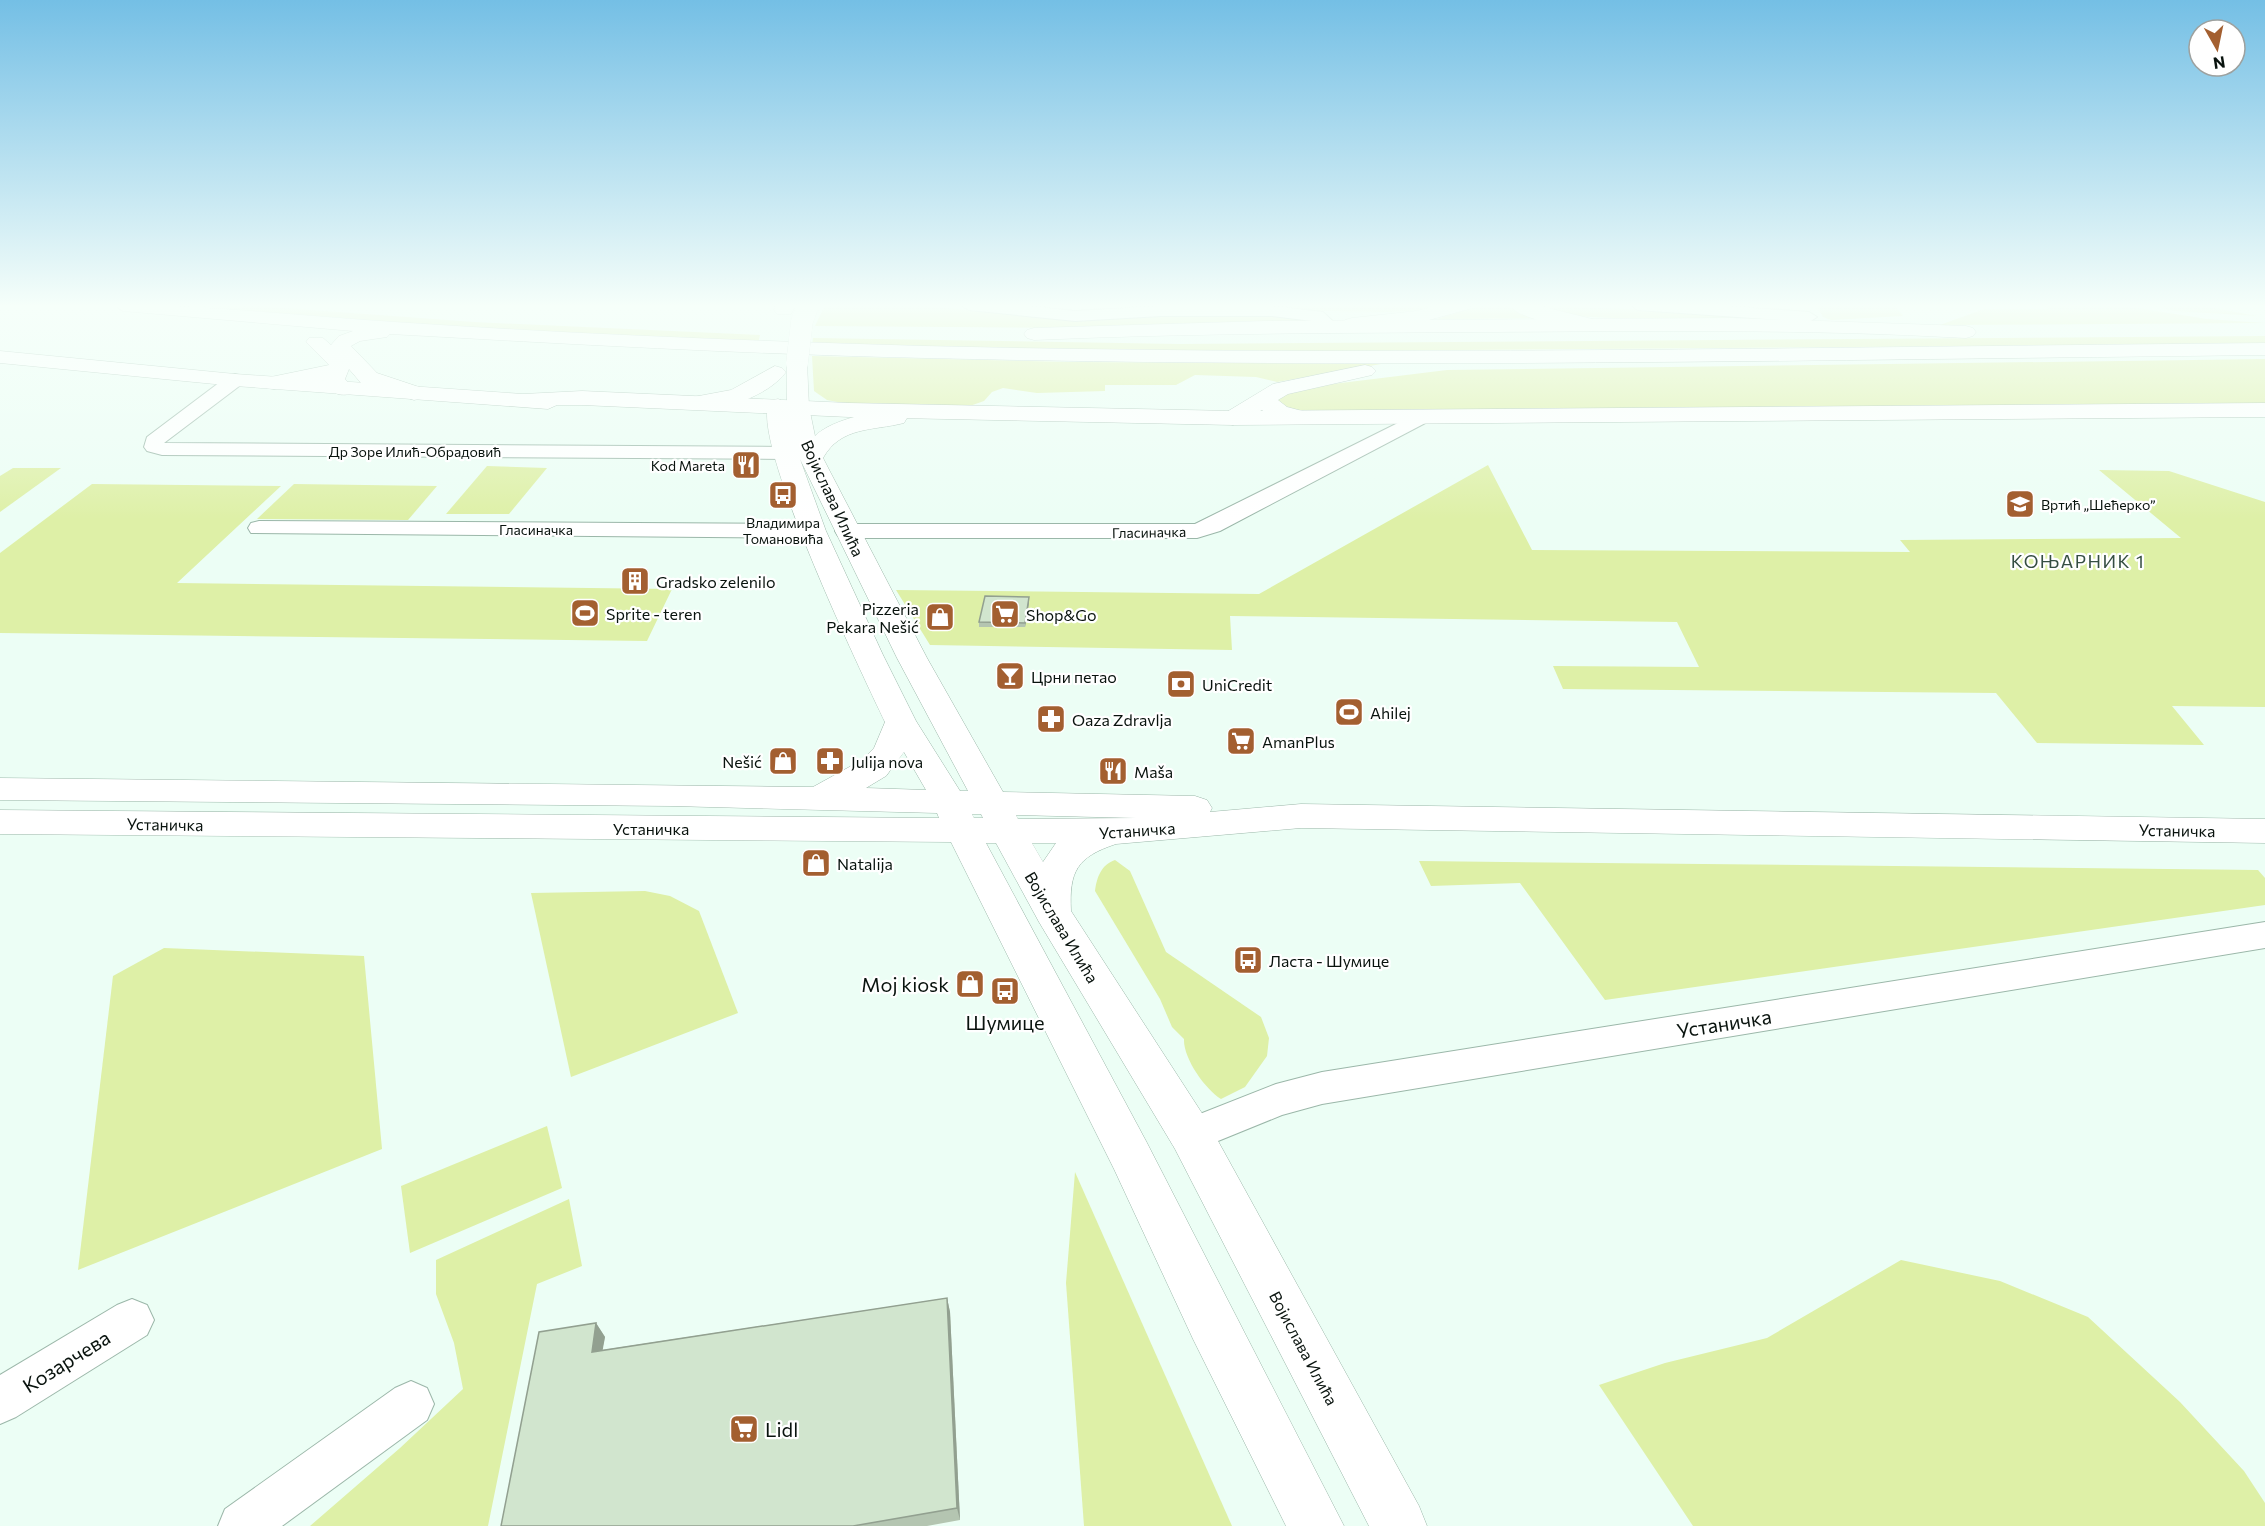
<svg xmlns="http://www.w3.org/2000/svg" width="2265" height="1526" font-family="Commissioner,sans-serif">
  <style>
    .green { fill: #def0a7 }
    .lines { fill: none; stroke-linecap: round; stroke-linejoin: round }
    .minor-casing { stroke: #9bb7a9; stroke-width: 2 }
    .tertiary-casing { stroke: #9bb7a9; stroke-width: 1 }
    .secondary-casing { stroke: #9bb7a9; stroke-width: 1 }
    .trunk-casing { stroke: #9bb7a9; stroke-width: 1 }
    .minor { fill: #fff; fill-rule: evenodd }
    .tertiary { fill: #fff; fill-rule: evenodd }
    .secondary { fill: #fff; fill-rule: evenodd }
    .trunk { fill: #fff; fill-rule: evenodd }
    .secondary-bridge-casing { stroke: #9bb7a9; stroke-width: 22; stroke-linecap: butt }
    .secondary-bridge { stroke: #fff; stroke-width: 22 }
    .wall { fill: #b4c5b1 }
    .shaded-wall { fill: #92a090 }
    .building { fill: #d1e5ce; stroke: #92a090; stroke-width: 1.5 }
    .labels { text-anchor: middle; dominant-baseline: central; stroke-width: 4.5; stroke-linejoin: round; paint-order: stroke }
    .far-street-label { font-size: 14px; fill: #09130e; stroke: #fff }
    .far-poi-label { font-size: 14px; fill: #09130e; stroke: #fff; text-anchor: end }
    .street-label { font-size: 16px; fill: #09130e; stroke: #fff }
    .poi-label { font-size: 16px; fill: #09130e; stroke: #fff; text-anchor: start }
    .neighbourhood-label { font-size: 18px; letter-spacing: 1.5px; fill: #354e42; stroke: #fff }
    .near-poi-label { font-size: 20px; fill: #09130e; stroke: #fff; text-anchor: end }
    .near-street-label { font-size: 20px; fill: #09130e; stroke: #fff }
  </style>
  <rect width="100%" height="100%" fill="#ecfef5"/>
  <g class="green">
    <polygon points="179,305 245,305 474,322 760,335 758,344 470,328"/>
    <polygon points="825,305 916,305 1060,319 1144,314 1270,314 1309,318 1311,322 1073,328 815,326"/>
    <polygon points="1154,305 1445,305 1435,309 1389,312 1154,308"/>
    <polygon points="1480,305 1508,305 1543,318 1437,319"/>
    <polygon points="1526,305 1794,316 1800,319 1611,318 1574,316"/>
    <polygon points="1816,305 1894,305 1903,316 1831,320 1823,317"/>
    <polygon points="2044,305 2130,307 2207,319 2265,323 1940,325 1984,309 2048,309"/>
    <polygon points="2148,305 2198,305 2257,316 2175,311"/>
    <polygon points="2265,336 2265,344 1173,352 812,346 813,338 1179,344"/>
    <polygon points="812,356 1071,362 1381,364 1277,382 1256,377 1195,375 1176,385 1105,385 1105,391 1037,393 1003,388 992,392 984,401 964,408 853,405 827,400 814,391"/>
    <polygon points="2265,359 2265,403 1292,413 1275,398 1292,389 1447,370"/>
    <polygon points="1488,465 1532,550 1910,552 1900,540 2181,538 2099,470 2169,471 2265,502 2265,707 2172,706 2204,745 2037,743 1996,693 1563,689 1553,666 1699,667 1677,622 1230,616 1232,650 930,645 896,590 1259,594"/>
    <polygon points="487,466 547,468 509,514 446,514"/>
    <polygon points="13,468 61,468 0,512 0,476"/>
    <polygon points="92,484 281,486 177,583 672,589 647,641 0,633 0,553"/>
    <polygon points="294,484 437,486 408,520 257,519"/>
    <path d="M1115,860L1130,871L1166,952L1261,1017L1269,1038L1267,1056L1245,1087L1221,1099C1205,1089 1183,1058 1184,1039L1172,1027L1160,999L1095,891C1097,877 1101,865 1115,860Z"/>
    <polygon points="1419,861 2258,870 2265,878 2265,905 1605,1000 1520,883 1431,886"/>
    <polygon points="645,891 670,896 699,911 738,1013 571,1077 531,893"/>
    <polygon points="164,948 364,956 382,1149 78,1270 113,976"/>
    <polygon points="547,1126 562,1188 410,1253 401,1186"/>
    <polygon points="1075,1172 1232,1526 1084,1526 1066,1283"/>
    <polygon points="569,1199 582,1266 537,1284 488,1526 310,1526 400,1448 463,1389 454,1343 436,1294 436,1260"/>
    <polygon points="1901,1260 2000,1281 2088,1317 2180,1402 2244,1471 2265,1503 2265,1526 1693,1526 1599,1385 1665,1363 1767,1338"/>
  </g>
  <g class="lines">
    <g class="minor-casing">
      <g id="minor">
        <polygon points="961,305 1019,305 1075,311 1161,306 1272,306 1323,312 1338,326 1329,331 1312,321 1272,316 1161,316 1075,321 969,310"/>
        <polygon points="1630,305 1712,305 1809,312 1817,317 1809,322 1638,310"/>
        <polygon points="235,374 242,376 244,380 242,384 164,443 785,447 792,449 795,453 792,457 785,459 162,455 147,451 144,447 147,437 228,376"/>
        <polygon points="1424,410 1431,412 1434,416 1431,420 1220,531 1197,538 846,538 838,536 835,531 838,526 846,524 1195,524"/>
        <polygon points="259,521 813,524 821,526 824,531 821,536 813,538 251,533 248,528 251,523"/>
        <polygon points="2265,922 2265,948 1322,1104 1282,1115 1191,1152 1177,1147 1172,1135 1177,1123 1276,1084 1322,1072"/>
        <polygon points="132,1299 147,1305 154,1320 147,1335 16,1417 0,1424 0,1375 117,1305"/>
        <polygon points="411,1381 427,1388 434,1404 427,1420 282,1526 218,1526 225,1509 395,1388"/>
      </g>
    </g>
    <g class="tertiary-casing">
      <polygon id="tertiary" points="0,351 235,374 523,394 582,391 849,403 1233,411 2265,403 2265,417 1233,425 849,417 582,405 557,405 548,409 235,386 0,363"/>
    </g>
    <g class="secondary-casing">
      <g id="secondary">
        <polygon points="776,305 796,305 791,314 777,314 774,310"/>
        <polygon points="1439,305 1471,305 1469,309 1418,323 1352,330 1345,328 1342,324 1345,320 1352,318 1417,311"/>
        <path d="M1509,305H1536L1600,321L1603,325L1600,329L1593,331C1574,327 1520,321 1509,305Z"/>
        <path d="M797,357L804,359L807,363L809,407L815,436C832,419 881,408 904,413L907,418L904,423C873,431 841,426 823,458L927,658L1003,792L1195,796L1207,800L1212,808L1210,812L1301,804L2265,819V843L1301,828L1116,844C1077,857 1069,871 1071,911L1207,1121L1419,1506L1427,1526H1369L1175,1149L1039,922L996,843H986L1146,1141L1344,1526H1286L1193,1339L1114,1169L951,842L0,834V810L939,818L937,813L672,806L0,800V778L813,787L862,760L874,748L885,722C864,678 747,435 770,401L778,399L787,403V363L790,359ZM800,459L897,658L968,791H960L916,721L883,655L826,531ZM904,752L926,790L866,788L886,776ZM972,814H981L983,818H974ZM1016,815L1136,818L1018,819ZM1032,843H1056L1043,862Z"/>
        <path d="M775,366L782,368L786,372C769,396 716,415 688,408L685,403L688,398L731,390Z"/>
      </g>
    </g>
    <g class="trunk-casing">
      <g id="trunk">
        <path d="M114,305C208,305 300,316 394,322C570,334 747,341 924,346C1371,357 1818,347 2265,343V355C1819,360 1372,369 926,358C747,354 568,344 390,334L387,337L360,341L351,346L377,373L422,388L425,393L422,398L414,400L361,383L349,369L345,379L353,389L350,394C336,397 331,391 323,380L274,389L266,388L263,383L266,378L329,365L306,342L309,338H323L331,345L339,336L353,331L123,311Z"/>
        <path d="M1732,318L1966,326L1973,328L1976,332L1973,336L1966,338C1810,329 1654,331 1498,332C1343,333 1189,333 1034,340L1027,338L1024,334L1027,330L1034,328L1266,321Z"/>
        <path d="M1365,365L1372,367L1376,371L1372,375L1288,394L1278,400L1287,407L1306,412L1309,417L1306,422C1292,425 1272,420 1262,410L1233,425L1225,423L1222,418L1225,413L1273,384Z"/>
      </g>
    </g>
    <use href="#minor" class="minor"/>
    <use href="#tertiary" class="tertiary"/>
    <use href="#secondary" class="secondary"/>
    <use href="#trunk" class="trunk"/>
    <g class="secondary-bridge-casing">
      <polyline id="secondary-bridge" points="797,363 802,321 808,305"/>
    </g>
    <use href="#secondary-bridge" class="secondary-bridge"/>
  </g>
  <g class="wall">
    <polygon points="1029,602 1025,627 979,627 979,622"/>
    <polygon points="947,1298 950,1312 960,1520 927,1526 501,1526 596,1323 605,1337 602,1350"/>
  </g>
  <g class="shaded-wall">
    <polygon points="1029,597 1029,602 1025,627 1025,623"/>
    <polygon points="947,1298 950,1312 960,1520 957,1508"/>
    <polygon points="596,1323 605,1337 600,1365 592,1352"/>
  </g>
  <g class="building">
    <polygon points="985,596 1029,597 1025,623 979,622"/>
    <polygon points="947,1298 957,1508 853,1526 501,1526 539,1332 596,1323 592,1352"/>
  </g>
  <linearGradient id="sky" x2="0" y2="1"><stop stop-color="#74bfe5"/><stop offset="0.59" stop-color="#f6fffa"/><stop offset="1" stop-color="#f6fffa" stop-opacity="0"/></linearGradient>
  <rect width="2265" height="519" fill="url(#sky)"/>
  <defs>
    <g id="restaurant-square" transform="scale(1.5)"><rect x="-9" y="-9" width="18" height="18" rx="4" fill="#a35f30" stroke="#fff"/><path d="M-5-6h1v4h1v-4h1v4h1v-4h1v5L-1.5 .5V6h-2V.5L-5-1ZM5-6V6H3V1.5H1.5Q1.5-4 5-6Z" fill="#fff"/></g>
    <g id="bus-square" transform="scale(1.5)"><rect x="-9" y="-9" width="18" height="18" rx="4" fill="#a35f30" stroke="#fff"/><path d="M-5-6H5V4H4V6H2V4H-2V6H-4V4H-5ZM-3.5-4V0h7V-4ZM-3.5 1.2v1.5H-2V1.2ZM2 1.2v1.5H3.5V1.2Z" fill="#fff"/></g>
    <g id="school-square" transform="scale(1.5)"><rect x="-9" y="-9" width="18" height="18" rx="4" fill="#a35f30" stroke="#fff"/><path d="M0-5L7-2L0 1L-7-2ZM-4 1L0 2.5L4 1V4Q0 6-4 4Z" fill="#fff"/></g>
    <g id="building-square" transform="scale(1.5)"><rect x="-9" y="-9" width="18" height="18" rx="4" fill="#a35f30" stroke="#fff"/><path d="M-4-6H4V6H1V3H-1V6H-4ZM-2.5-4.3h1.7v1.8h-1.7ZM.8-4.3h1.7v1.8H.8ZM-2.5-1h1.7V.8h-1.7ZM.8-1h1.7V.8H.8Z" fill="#fff"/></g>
    <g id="stadium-square" transform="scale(1.5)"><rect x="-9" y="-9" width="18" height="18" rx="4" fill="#a35f30" stroke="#fff"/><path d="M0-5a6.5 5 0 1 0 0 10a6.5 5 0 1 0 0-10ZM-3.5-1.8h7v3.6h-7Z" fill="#fff"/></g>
    <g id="supermarket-square" transform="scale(1.5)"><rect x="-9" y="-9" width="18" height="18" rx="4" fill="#a35f30" stroke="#fff"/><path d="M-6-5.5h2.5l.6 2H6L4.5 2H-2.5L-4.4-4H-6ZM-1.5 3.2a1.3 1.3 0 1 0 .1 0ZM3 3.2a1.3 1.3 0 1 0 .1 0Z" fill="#fff"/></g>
    <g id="shop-square" transform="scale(1.5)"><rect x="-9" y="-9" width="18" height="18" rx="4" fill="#a35f30" stroke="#fff"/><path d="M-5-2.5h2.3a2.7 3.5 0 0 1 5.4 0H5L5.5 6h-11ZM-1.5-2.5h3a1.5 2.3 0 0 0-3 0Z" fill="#fff"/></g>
    <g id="bar-square" transform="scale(1.5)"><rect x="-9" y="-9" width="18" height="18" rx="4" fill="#a35f30" stroke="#fff"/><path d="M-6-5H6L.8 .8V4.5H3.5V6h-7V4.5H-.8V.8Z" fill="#fff"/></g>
    <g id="bank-square" transform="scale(1.5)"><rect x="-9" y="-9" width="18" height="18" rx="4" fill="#a35f30" stroke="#fff"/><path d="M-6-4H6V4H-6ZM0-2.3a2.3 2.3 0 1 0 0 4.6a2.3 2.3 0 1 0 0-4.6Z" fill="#fff"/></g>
    <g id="pharmacy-square" transform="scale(1.5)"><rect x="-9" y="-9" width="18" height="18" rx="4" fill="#a35f30" stroke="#fff"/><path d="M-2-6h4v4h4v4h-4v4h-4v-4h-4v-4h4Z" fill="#fff"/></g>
  </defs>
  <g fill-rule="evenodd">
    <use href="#restaurant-square" x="746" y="465"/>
    <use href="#bus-square" x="783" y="495"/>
    <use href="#school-square" x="2020" y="504"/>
    <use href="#building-square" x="635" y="581"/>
    <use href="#stadium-square" x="585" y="613"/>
    <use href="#supermarket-square" x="1005" y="614"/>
    <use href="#shop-square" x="940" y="617"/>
    <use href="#bar-square" x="1010" y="676"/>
    <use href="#bank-square" x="1181" y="684"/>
    <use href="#stadium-square" x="1349" y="712"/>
    <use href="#pharmacy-square" x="1051" y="719"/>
    <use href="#supermarket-square" x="1241" y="741"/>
    <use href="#shop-square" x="783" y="761"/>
    <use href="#pharmacy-square" x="830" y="761"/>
    <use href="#restaurant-square" x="1113" y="771"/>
    <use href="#shop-square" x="816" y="863"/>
    <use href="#bus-square" x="1248" y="960"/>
    <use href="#shop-square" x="970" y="984"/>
    <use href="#bus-square" x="1005" y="991"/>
    <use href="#supermarket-square" x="744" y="1429"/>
  </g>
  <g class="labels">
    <g class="far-street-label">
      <text x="415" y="451">Др Зоре Илић-Обрадовић</text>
      <text x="536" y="529">Гласиначка</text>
      <text transform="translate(1149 532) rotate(-1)">Гласиначка</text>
    </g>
    <g class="far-poi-label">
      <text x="725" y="465">Kod Mareta</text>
      <text x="2041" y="504" text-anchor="start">Вртић „Шећерко”</text>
      <text x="783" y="522" text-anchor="middle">Владимира<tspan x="783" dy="16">Томановића</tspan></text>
    </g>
    <g class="street-label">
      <text transform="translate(833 498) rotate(65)">Војислава Илића</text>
      <text transform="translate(165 824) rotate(1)">Устаничка</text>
      <text x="651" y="828">Устаничка</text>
      <text transform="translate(1137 830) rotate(-4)">Устаничка</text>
      <text transform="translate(2177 830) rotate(1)">Устаничка</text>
      <text transform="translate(1062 927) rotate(59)">Војислава Илића</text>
      <text transform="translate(1304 1348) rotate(62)">Војислава Илића</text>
    </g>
    <g class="poi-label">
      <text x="656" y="581">Gradsko zelenilo</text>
      <text x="919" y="608" text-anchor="end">Pizzeria<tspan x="919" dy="18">Pekara Nešić</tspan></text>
      <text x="606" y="613">Sprite - teren</text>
      <text x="1026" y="614">Shop&amp;Go</text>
      <text x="1031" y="676">Црни петао</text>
      <text x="1202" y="684">UniCredit</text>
      <text x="1370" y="712">Ahilej</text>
      <text x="1072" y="719">Oaza Zdravlja</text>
      <text x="1262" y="741">AmanPlus</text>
      <text x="762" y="761" text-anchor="end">Nešić</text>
      <text x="851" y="761">Julija nova</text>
      <text x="1134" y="771">Maša</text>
      <text x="837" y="863">Natalija</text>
      <text x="1269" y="960">Ласта - Шумице</text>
    </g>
    <g class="neighbourhood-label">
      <text x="2078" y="561">КОЊАРНИК 1</text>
    </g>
    <g class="near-poi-label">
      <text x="949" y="984">Moj kiosk</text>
      <text x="1005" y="1022" text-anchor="middle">Шумице</text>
      <text x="765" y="1429" text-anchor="start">Lidl</text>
    </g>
    <g class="near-street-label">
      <text transform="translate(1724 1023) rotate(-9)">Устаничка</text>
      <text transform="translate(66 1361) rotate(-32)">Козарчева</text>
    </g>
  </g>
  <g transform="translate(2217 48) rotate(171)"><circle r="28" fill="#ffffff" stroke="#9da19f" stroke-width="1.5"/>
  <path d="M0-4.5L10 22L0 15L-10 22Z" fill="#a35f30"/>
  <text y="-9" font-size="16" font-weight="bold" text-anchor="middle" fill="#09130e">N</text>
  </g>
</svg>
